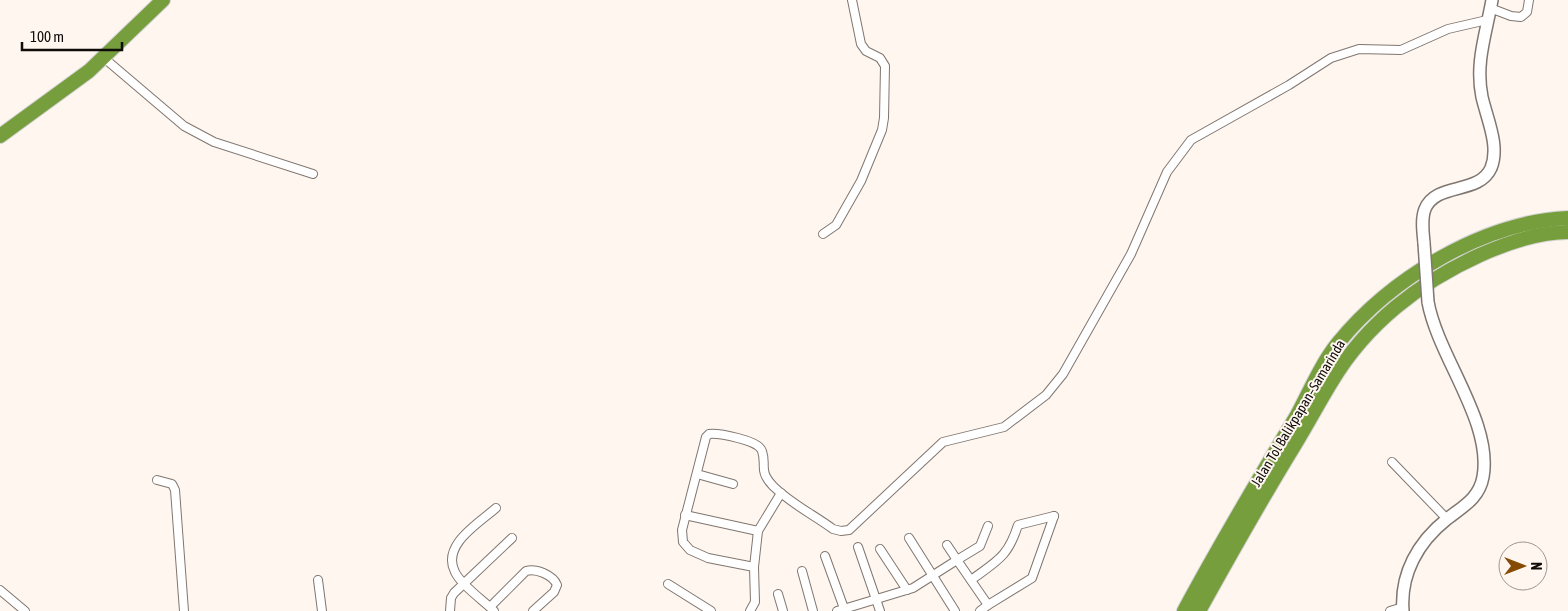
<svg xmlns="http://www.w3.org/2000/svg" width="1568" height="611" font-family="'Asap Condensed',sans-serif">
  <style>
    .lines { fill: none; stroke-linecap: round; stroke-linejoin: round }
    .street-casing { stroke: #807670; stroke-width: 10 }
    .secondary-casing { stroke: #807670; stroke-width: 14 }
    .highway-casing { stroke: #d4d3d3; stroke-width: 16 }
    .street { stroke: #fff; stroke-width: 8 }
    .secondary { stroke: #fff; stroke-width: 11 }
    .highway { stroke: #769e3c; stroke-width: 14 }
    .secondary-bridge-casing { stroke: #807670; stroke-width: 14; stroke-linecap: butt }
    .secondary-bridge { stroke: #fff; stroke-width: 11 }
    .labels { text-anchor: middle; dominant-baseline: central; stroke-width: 4; stroke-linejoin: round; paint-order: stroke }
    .street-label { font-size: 14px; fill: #0f0b09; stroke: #fef6ef }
  </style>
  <rect width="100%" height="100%" fill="#fef6ef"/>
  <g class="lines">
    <g class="street-casing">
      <g id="street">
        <polyline points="1490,8 1511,16 1521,17 1527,12 1529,0"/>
        <polyline points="104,58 184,126 214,142 313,174"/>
        <polyline points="823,234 836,225 861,181 882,130 884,118 885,66 880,58 866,51 861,44 852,0"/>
        <polyline points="1392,462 1447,519"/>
        <polyline points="697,474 733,484"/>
        <polyline points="157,480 172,484 175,490 184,611"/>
        <polyline points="685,515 758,531"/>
        <polyline points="909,538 955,611"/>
        <polyline points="947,545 957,560 980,546 988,526"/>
        <polyline points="858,547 880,611"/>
        <polyline points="880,549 907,590"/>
        <polyline points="825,556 845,611"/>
        <path d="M754,567L708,558L690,550L683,542L682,530L706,437L709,434C718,433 759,440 762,451C767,466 758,470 773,486C790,503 814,515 833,529L841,531L849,530L943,442L1004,427L1046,395L1063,374L1131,254L1167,172L1191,140L1289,85L1331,58L1359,49L1401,50L1448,29L1487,20"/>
        <polyline points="802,571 813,611"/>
        <polyline points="318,580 322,611"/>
        <path d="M971,580C997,561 1008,557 1018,525L1054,516"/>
        <polyline points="668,584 711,611"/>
        <polyline points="0,590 25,611"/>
        <polyline points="778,594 783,611"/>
        <path d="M490,607L526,571C536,568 553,575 557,585L554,592L533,611"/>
        <polyline points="450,611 451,598 454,593 512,538"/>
        <path d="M494,611C483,600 461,585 455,572C441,545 479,523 496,508"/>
        <polyline points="750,611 755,602 754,567 758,531 781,493"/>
        <polyline points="837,611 913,588 957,560 988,605 1032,578 1054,516"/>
        <polyline points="980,611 988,605"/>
        <polyline points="1390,611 1403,607"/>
      </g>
    </g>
    <g class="secondary-casing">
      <g id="secondary">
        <path d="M1424,243C1423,232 1421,219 1425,209C1436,182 1479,195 1491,168C1500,146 1487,119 1482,97C1475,63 1486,34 1492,0"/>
        <path d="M1403,611C1400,574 1418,542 1447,519C1462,507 1479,499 1483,477C1493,422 1438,357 1428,302"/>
      </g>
    </g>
    <g class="highway-casing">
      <g id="highway">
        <polyline points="0,136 89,71 163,0"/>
        <path d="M1184,611C1220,544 1258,480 1297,415C1310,391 1321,364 1338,343C1391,278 1483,222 1568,218"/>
        <path d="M1199,611C1230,555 1261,500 1294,446C1307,425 1319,402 1332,381C1366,324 1420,282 1480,255C1507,243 1539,232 1568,232"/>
      </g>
    </g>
    <use href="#street" class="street"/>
    <use href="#secondary" class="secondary"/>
    <use href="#highway" class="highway"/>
    <g class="secondary-bridge-casing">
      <polyline id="secondary-bridge" points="1424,243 1428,302"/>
    </g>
    <use href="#secondary-bridge" class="secondary-bridge"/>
  </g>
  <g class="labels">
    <g class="street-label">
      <text transform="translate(1298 413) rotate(-59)">Jalan Tol Balikpapan–Samarinda</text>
    </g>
  </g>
  <g transform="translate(1523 566) rotate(90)"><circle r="24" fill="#fef6ef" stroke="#9e9893"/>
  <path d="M0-4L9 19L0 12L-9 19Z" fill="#854a03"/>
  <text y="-8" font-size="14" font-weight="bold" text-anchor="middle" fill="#0f0b09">N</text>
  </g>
  <path d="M22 42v8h100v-8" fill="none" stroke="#0f0b09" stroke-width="2.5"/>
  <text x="30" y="42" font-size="15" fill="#0f0b09" stroke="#fef6ef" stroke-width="4" paint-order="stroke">100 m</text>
</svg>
